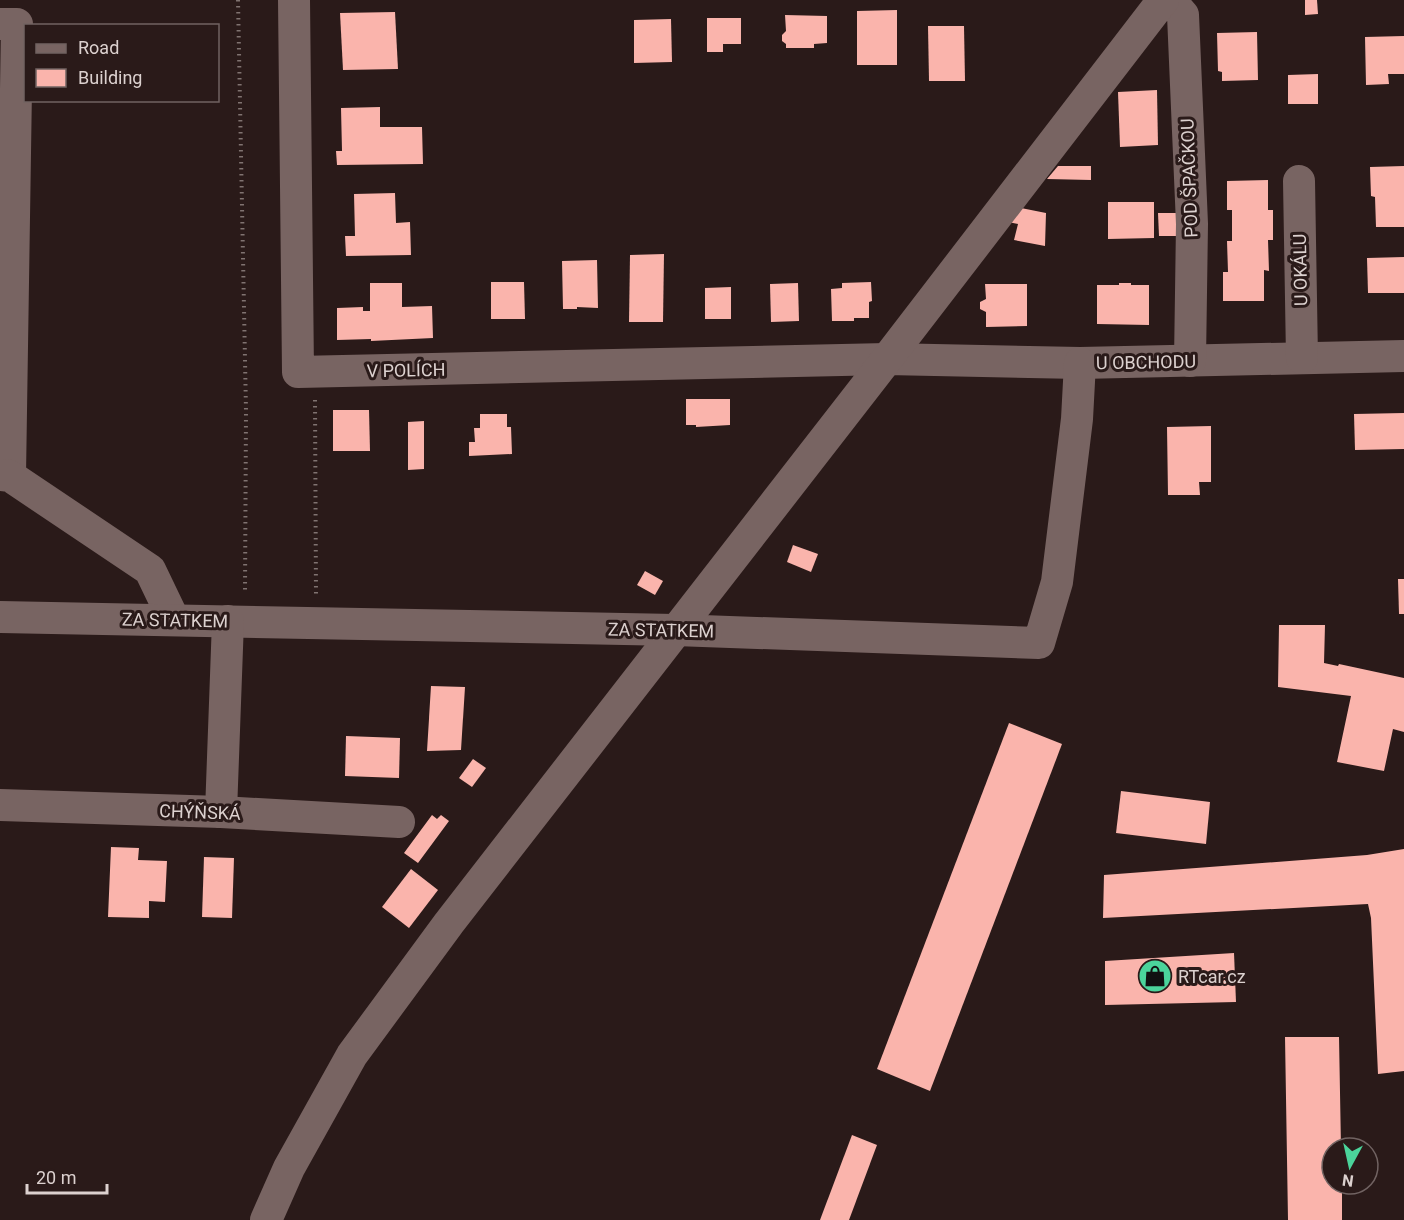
<svg xmlns="http://www.w3.org/2000/svg" width="1404" height="1220" font-family="Roboto,sans-serif">
  <style>
    .building { fill: #fab4ac }
    .lines { fill: none; stroke-linecap: round; stroke-linejoin: round }
    .path { stroke: #807371; stroke-width: 4; stroke-dasharray: 1.5 4.5; stroke-linecap: butt }
    .minor { stroke: #786462; stroke-width: 32 }
    .labels { text-anchor: middle; dominant-baseline: central; stroke-width: 6; stroke-linejoin: round; paint-order: stroke }
    .street-label { font-size: 18px; fill: #dcd1cf; stroke: #2a1a19 }
    .poi-label { font-size: 18px; fill: #dcd1cf; stroke: #2a1a19; text-anchor: start }
  </style>
  <rect width="100%" height="100%" fill="#2a1a19"/>
  <g class="building">
    <polygon points="1305,0 1317,0 1318,14 1305,15"/>
    <polygon points="897,10 897,65 857,65 857,11"/>
    <polygon points="395,12 398,69 343,70 340,13"/>
    <polygon points="785,15 827,16 827,43 814,44 814,48 786,48 786,44 782,41 782,35 786,31"/>
    <polygon points="707,18 741,18 741,44 723,44 723,52 707,52"/>
    <polygon points="671,19 672,62 634,63 634,20"/>
    <polygon points="928,26 964,26 965,81 929,81"/>
    <polygon points="1257,32 1258,80 1222,81 1222,72 1218,71 1217,33"/>
    <polygon points="1404,36 1404,74 1388,74 1389,84 1366,85 1365,37"/>
    <polygon points="1318,74 1318,104 1288,104 1288,75"/>
    <polygon points="1157,90 1158,145 1120,147 1118,92"/>
    <polygon points="380,107 380,127 422,127 423,164 337,165 336,151 342,151 341,108"/>
    <polygon points="1058,166 1091,166 1091,180 1047,179"/>
    <polygon points="1404,166 1404,227 1376,227 1375,197 1371,196 1370,167"/>
    <polygon points="1268,180 1268,210 1273,210 1273,240 1268,240 1269,271 1264,270 1264,301 1223,301 1223,272 1228,272 1227,241 1232,241 1232,210 1227,210 1227,181"/>
    <polygon points="395,193 396,223 410,222 411,255 346,256 345,236 355,236 354,194"/>
    <polygon points="1108,202 1154,202 1154,238 1108,239"/>
    <polygon points="1021,208 1046,213 1045,246 1014,240 1018,224 1008,222"/>
    <polygon points="1158,213 1180,213 1180,236 1159,236"/>
    <polygon points="664,254 663,322 629,322 630,255"/>
    <polygon points="1404,257 1404,293 1368,293 1367,258"/>
    <polygon points="597,260 598,308 577,307 577,309 563,309 562,261"/>
    <polygon points="491,282 524,282 525,319 491,319"/>
    <polygon points="871,282 872,301 869,302 869,318 854,318 854,321 832,321 831,289 842,288 842,283"/>
    <polygon points="370,283 402,283 402,307 432,306 433,338 371,341 371,339 337,340 337,308 363,307 363,311 370,311"/>
    <polygon points="798,283 799,321 771,322 770,284"/>
    <polygon points="1119,283 1131,283 1131,285 1149,285 1149,325 1097,324 1097,285 1119,285"/>
    <polygon points="985,284 1027,284 1027,326 986,327 986,312 980,309 980,302 986,299"/>
    <polygon points="731,287 731,319 705,319 705,288"/>
    <polygon points="686,399 730,399 730,425 696,427 696,425 686,425"/>
    <polygon points="333,410 369,410 370,451 333,451"/>
    <polygon points="1404,413 1404,449 1355,450 1354,414"/>
    <polygon points="480,414 507,414 507,427 511,427 512,454 469,456 469,442 475,442 474,428 480,428"/>
    <polygon points="424,421 424,469 408,470 408,422"/>
    <polygon points="1211,426 1211,482 1199,482 1200,495 1168,495 1167,427"/>
    <polygon points="793,545 818,554 811,572 787,562"/>
    <polygon points="645,571 663,581 655,595 637,585"/>
    <polygon points="1398,579 1404,579 1404,614 1399,614"/>
    <polygon points="1279,625 1325,625 1324,663 1338,666 1339,664 1404,678 1404,732 1393,729 1384,771 1337,762 1351,696 1278,687"/>
    <polygon points="431,686 465,687 461,750 427,751"/>
    <polygon points="1009,723 1062,744 930,1091 877,1069"/>
    <polygon points="346,736 400,738 399,778 345,776"/>
    <polygon points="473,759 486,768 472,787 459,778"/>
    <polygon points="1121,791 1210,802 1206,844 1116,833"/>
    <polygon points="432,815 437,819 441,815 449,821 418,863 404,853"/>
    <polygon points="111,847 139,848 138,860 167,861 165,902 149,901 149,918 108,917"/>
    <polygon points="1404,849 1404,1071 1378,1074 1371,918 1368,904 1103,918 1104,875 1367,855"/>
    <polygon points="204,857 234,858 232,918 202,917"/>
    <polygon points="411,869 438,890 409,928 382,907"/>
    <polygon points="1234,953 1236,1002 1105,1005 1105,961"/>
    <polygon points="1285,1037 1339,1037 1341,1148 1332,1148 1332,1184 1342,1184 1342,1220 1288,1220"/>
    <polygon points="852,1135 877,1145 849,1220 820,1220"/>
  </g>
  <g class="lines">
    <g class="path">
      <polyline points="238,0 246,411 245,593"/>
      <polyline points="315,400 316,596"/>
    </g>
    <g class="minor">
      <polyline points="294,0 298,372 887,359 1080,363 1404,356"/>
      <polyline points="1170,0 1183,15 1192,224 1190,361"/>
      <polyline points="0,24 17,24 10,476"/>
      <polyline points="1299,181 1302,358"/>
      <polyline points="0,475 10,476 150,570 174,620"/>
      <polyline points="0,617 675,630 1039,643 1057,582 1077,419 1080,363"/>
      <polyline points="0,805 221,812 399,822"/>
      <polyline points="221,812 228,621"/>
      <polyline points="266,1220 289,1168 352,1055 449,923 887,359 1163,0"/>
    </g>
  </g>
  <defs>
    <g id="shop-disc" transform="scale(1.725)"><circle r="9.5" fill="#4bd49b" stroke="#2a1a19"/><path d="M-5-2.5h2.3a2.7 3.5 0 0 1 5.4 0H5L5.5 6h-11ZM-1.5-2.5h3a1.5 2.3 0 0 0-3 0Z" fill="#111"/></g>
  </defs>
  <g fill-rule="evenodd">
    <use href="#shop-disc" x="1155" y="976"/>
  </g>
  <g class="labels">
    <g class="street-label">
      <text transform="translate(1189 178) rotate(-92)">POD ŠPAČKOU</text>
      <text transform="translate(1300 270) rotate(-91)">U OKÁLU</text>
      <text transform="translate(1146 362) rotate(-1)">U OBCHODU</text>
      <text transform="translate(406 370) rotate(-1)">V POLÍCH</text>
      <text transform="translate(175 620) rotate(1)">ZA STATKEM</text>
      <text transform="translate(661 630) rotate(1)">ZA STATKEM</text>
      <text transform="translate(200 812) rotate(2)">CHÝŇSKÁ</text>
    </g>
    <g class="poi-label">
      <text x="1178" y="976">RTcar.cz</text>
    </g>
  </g>
  <rect x="24" y="24" width="195" height="78" fill="#2a1a19" stroke="#716362" stroke-width="1.5"/>
  <rect x="36" y="44" width="30" height="9" fill="#786462" stroke="#716362" stroke-width="1.5"/>
  <text x="78" y="54" font-size="18" fill="#dcd1cf">Road</text>
  <rect x="36" y="69" width="30" height="18" fill="#fab4ac" stroke="#716362" stroke-width="1.5"/>
  <text x="78" y="84" font-size="18" fill="#dcd1cf">Building</text>
  <g transform="translate(1350 1166) rotate(188)"><circle r="28" fill="#2a1a19" stroke="#716362" stroke-width="1.5"/>
  <path d="M0-4.5L10 22L0 15L-10 22Z" fill="#4bd49b"/>
  <text y="-9" font-size="16" font-weight="bold" text-anchor="middle" fill="#dcd1cf">N</text>
  </g>
  <path d="M27 1184v9h80v-9" fill="none" stroke="#dcd1cf" stroke-width="3"/>
  <text x="36" y="1184" font-size="18" fill="#dcd1cf" stroke="#2a1a19" stroke-width="4.5" paint-order="stroke">20 m</text>
</svg>
